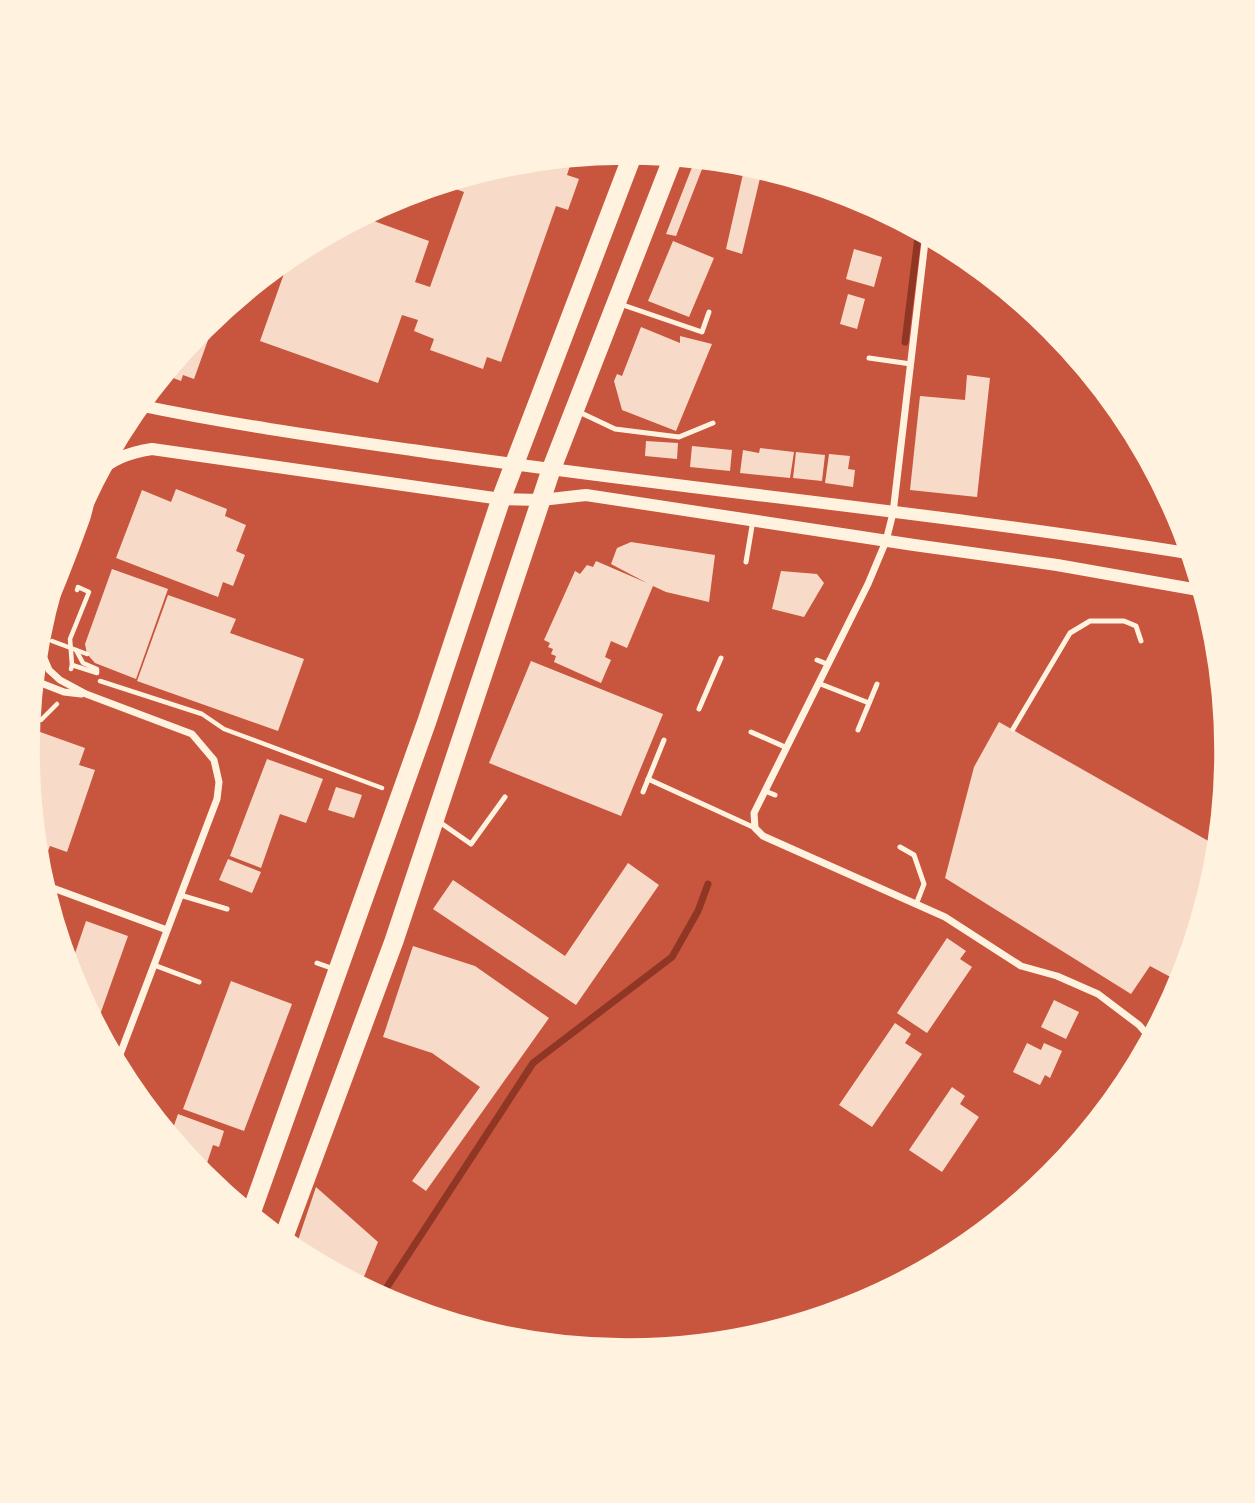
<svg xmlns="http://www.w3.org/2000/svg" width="1255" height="1503" font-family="Lora,serif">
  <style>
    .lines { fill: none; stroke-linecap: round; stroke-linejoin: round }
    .stream { stroke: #8f3625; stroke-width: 7 }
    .building { fill: #f7dbc8 }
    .path { stroke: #fff3e0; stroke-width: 4.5 }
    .service { stroke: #fff3e0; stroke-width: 5 }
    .minor { stroke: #fff3e0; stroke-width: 7 }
    .tertiary { stroke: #fff3e0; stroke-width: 12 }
    .trunk { stroke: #fff3e0; stroke-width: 19 }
    .rim { fill: none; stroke: #fff3e0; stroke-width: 3.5 }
  </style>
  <rect width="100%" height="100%" fill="#c8553d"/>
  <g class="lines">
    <g class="stream">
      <polyline points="905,342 919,229"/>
      <polyline points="387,1287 533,1063 672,957 698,911 708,884"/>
    </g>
  </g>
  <g class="building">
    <polygon points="573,156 567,175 579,179 568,210 556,206 501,362 487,357 483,369 430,350 434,339 414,331 418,320 402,315 378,383 260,341 291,254 294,251 360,216 429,241 415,282 430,287 464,192 439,183 511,162"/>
    <polygon points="696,157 745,162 860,197 761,174 742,254 726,249 743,174 704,164 676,236 666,234"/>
    <polygon points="673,241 714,258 689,317 648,301"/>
    <polygon points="854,249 882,257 874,287 846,279"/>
    <polygon points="848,294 865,299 857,329 840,324"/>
    <polygon points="217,315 194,379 183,375 181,381 163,374 203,326"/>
    <polygon points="641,327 680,343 680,336 712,344 676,431 622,410 614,381 617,374 622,376"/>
    <polygon points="967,375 990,378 977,497 910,490 920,396 965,400"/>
    <polygon points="646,441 678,443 677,459 645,456"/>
    <polygon points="692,446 732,450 730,471 690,467"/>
    <polygon points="760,448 794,452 790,478 740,473 743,450 759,453"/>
    <polygon points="796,452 825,455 822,481 793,478"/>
    <polygon points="829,454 850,456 848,469 855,470 853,487 825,483"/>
    <polygon points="176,489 227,509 225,516 246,525 236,551 245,555 233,586 223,582 218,597 116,558 142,490 171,502"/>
    <polygon points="631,542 715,555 709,602 666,592 653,586 627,648 611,641 605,657 611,660 601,683 554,662 556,656 551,654 553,649 548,647 550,643 544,640 575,571 580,574 587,565 593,567 596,561 647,583 611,564 617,548"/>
    <polygon points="112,569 168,589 136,679 95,663 87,654 85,644"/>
    <polygon points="781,571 817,574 824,583 804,617 772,609"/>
    <polygon points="168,595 236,619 230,633 304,659 278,731 137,681"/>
    <polygon points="531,661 663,714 621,816 489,763"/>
    <polygon points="999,722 1219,847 1217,869 1184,978 1177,973 1176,980 1150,966 1131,994 945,878 974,767"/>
    <polygon points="29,728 85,748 79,765 95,770 67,852 50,846 44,861 37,858 26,751"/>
    <polygon points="267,759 323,779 306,823 280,814 261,868 230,856"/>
    <polygon points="336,787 362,795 354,818 328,810"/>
    <polygon points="228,859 261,872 252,893 219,880"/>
    <polygon points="628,863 659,885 576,1005 433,909 453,880 565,956"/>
    <polygon points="86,921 128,936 96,1026 72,981 69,971"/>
    <polygon points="947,938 966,951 960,959 972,967 927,1033 897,1013"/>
    <polygon points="413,946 475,966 549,1018 426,1191 412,1181 480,1087 432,1053 383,1037"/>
    <polygon points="231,981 292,1004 244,1131 183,1109"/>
    <polygon points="1054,1000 1079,1012 1066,1039 1041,1027"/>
    <polygon points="895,1023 911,1034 905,1043 922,1054 872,1127 839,1105"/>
    <polygon points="1027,1043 1041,1050 1044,1043 1062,1051 1050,1078 1045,1075 1040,1085 1013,1072"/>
    <polygon points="952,1087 965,1096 960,1104 979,1117 942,1172 909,1150"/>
    <polygon points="178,1114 224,1131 219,1147 213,1145 207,1163 184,1155 170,1137"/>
    <polygon points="316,1187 378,1242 361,1284 353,1283 294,1252"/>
  </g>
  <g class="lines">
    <g class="path">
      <polyline points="52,641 87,654"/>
      <polyline points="72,665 97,673 97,669 83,663 76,650"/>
      <polyline points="71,669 72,665 70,639 89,592 78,587 77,590"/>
      <polyline points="100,681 202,714 224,729 382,788"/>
      <polyline points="30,716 41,720 57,704"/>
    </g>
    <g class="service">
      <polyline points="620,304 702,332 709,312"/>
      <polyline points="869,358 911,364"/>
      <polyline points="577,411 615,429 679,437 713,423"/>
      <polyline points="746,562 753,520"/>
      <polyline points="817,660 827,664"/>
      <polyline points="818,683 869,703"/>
      <polyline points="699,709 721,658"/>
      <polyline points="1013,729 1070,633 1090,621 1124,621 1136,626 1141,641"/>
      <polyline points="858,730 877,684"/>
      <polyline points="751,732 785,747"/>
      <polyline points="648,779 755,828"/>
      <polyline points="765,791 775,795"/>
      <polyline points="643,792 664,740"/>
      <polyline points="438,821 471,844 505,797"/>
      <polyline points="900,847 914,855 924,884 917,902"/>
      <polyline points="180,895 227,909"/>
      <polyline points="317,963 334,969"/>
      <polyline points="154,965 199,982"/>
    </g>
    <g class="minor">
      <polyline points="926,233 893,513 886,541 868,584 754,813 755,828 763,836 945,917 1021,966 1057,976 1098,994 1139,1025 1152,1040"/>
      <polyline points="37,642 49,670 60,680 86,694 192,734 214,760 219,782 217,799 116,1065"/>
      <polyline points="33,680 64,692 81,694"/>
      <polyline points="42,884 167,930"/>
    </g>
    <g class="tertiary">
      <path d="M138,405C228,424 321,437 412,450C672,488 934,512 1193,554"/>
      <path d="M38,634C55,596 70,558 84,519C89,504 90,486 99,473C111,458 133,452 152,449L501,499L541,500L586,495L914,545L1057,565L1204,591"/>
    </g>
    <g class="trunk">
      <polyline points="250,1216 427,721 501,499 634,151"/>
      <polyline points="282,1242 394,941 551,470 674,155"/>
    </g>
  </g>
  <path d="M0 0H1255V1503H0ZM626 163H628A588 588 0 0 1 1216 751V752A588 588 0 0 1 628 1340H626A588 588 0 0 1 38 752V751A588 588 0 0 1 626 163Z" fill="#fff3e0" fill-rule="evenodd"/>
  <path class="rim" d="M626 163H628A588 588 0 0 1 1216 751V752A588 588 0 0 1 628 1340H626A588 588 0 0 1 38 752V751A588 588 0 0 1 626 163Z"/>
</svg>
